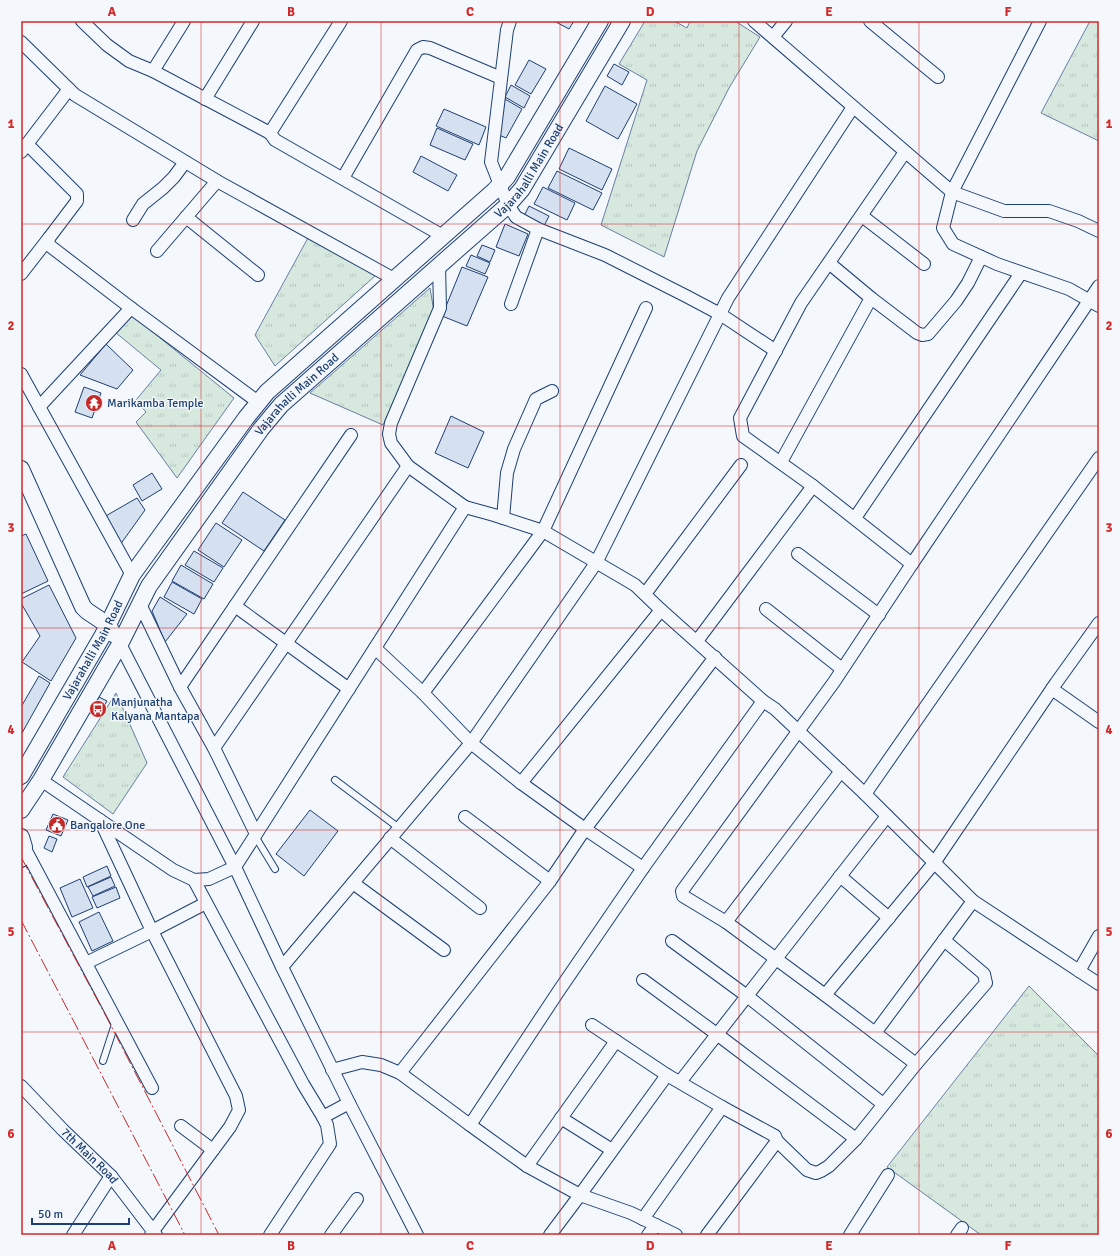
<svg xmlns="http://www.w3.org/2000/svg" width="1120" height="1256" font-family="Signika,sans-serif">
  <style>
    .grass { fill: url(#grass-tufts); stroke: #687fa3 }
    .building { fill: #d5e0f0; stroke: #1d3f73 }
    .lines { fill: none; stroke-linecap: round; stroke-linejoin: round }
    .lane-casing { stroke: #1d3f73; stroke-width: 8 }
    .street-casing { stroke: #1d3f73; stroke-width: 14 }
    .secondary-casing { stroke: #1d3f73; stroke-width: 18 }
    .lane { stroke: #f4f7fb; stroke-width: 6 }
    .street { stroke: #f4f7fb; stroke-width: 12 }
    .secondary { stroke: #f4f7fb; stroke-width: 16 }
    .power { stroke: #c62828; stroke-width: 1; stroke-dasharray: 14 3 2 3; stroke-linecap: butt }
    .grid { fill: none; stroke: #d62828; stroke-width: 1; stroke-opacity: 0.55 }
    .labels { text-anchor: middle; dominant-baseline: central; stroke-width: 3; stroke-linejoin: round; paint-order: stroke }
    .street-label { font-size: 12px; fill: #1d3f73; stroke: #f4f7fb }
    .poi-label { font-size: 12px; fill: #1d3f73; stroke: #f4f7fb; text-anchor: start }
    .neatline { fill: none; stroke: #d62828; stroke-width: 1.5 }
    .grid-label { font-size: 13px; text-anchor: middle; font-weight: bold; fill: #d62828 }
  </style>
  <defs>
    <pattern id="grass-tufts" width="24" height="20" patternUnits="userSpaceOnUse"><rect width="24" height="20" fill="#d7e8df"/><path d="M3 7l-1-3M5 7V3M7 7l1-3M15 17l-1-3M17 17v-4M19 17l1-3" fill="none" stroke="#b8c8c3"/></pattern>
  </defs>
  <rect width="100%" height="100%" fill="#f4f7fb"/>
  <g class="grass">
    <polygon points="645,21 674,21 687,28 690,21 735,21 760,37 729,88 697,151 664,257 601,225 647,80 619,64"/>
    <polygon points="1090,21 1099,21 1099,141 1041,113"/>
    <polygon points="309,236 376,275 275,366 255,335"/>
    <polygon points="430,288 434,312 383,425 310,393"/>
    <polygon points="132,315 234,398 177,478 136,422 146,412 136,400 161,370 115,332"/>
    <polygon points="116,693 147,763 113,814 63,777"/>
    <polygon points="1029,986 1099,1056 1099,1235 981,1235 887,1167"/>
  </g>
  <g class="building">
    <polygon points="554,21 574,21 569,29"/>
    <polygon points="529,60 546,69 531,94 515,85"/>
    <polygon points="614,64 629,72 622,85 607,76"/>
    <polygon points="511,85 530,96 524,108 505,97"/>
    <polygon points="605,86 637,104 618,139 586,121"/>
    <polygon points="505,99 522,109 506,138 499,135"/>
    <polygon points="444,109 486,127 479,145 436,126"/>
    <polygon points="437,128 473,144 465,160 430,145"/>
    <polygon points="569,148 612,169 602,190 559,169"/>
    <polygon points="421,156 457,175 448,191 413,172"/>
    <polygon points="557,171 602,193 593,210 548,188"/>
    <polygon points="543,187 575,203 567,220 534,204"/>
    <polygon points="529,206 549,216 544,226 524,216"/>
    <polygon points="505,224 528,234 519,256 496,247"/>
    <polygon points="482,245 495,250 490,262 477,256"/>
    <polygon points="471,255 490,263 485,274 466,266"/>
    <polygon points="462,267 488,277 467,326 442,316"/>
    <polygon points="106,344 133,370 117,389 80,375"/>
    <polygon points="84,387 101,393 92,418 75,412"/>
    <polygon points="451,416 484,432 468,468 435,453"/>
    <polygon points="152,473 162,489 142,501 133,485"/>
    <polygon points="243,492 285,520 264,551 222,523"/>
    <polygon points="137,498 145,510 120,545 104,517"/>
    <polygon points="216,523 242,540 224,567 198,550"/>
    <polygon points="26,534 48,581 21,594 21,536"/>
    <polygon points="194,551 223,568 214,582 185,565"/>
    <polygon points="181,565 213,584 204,599 172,581"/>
    <polygon points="172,582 202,599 194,614 164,597"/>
    <polygon points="49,585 76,638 51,681 22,662 40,636 21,603 21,599"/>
    <polygon points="160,597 187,614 165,642 152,611"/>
    <polygon points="39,676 50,683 22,733 21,707"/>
    <polygon points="99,697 107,701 98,717 90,713"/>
    <polygon points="310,810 338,831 304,876 276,854"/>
    <polygon points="53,814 68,820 61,836 46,830"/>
    <polygon points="49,836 57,839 52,852 44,848"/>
    <polygon points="107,866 111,876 87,887 83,877"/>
    <polygon points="111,877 115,886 93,896 88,887"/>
    <polygon points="80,879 93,908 72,917 60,888"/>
    <polygon points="116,887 120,898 97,908 92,897"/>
    <polygon points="99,912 113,941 92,951 79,922"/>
  </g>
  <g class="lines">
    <g class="lane-casing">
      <g id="lane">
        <polyline points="335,780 399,828"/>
        <polyline points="255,836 275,869"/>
        <polyline points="103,1061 116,1021"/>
      </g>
    </g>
    <g class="street-casing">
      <g id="street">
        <polyline points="82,21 107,45 129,61 153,71"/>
        <polyline points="184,21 153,71 270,133"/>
        <polyline points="341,21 270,133 275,140 443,236"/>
        <polyline points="510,21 507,30 491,162 508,205 516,217 538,229 605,255 686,296 720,314 776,351"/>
        <polyline points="754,21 952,192 1040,21"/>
        <polyline points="870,21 938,77"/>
        <polyline points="773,37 786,21"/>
        <polyline points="21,42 75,95 217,181 394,279"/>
        <polyline points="205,99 253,21"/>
        <polyline points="27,144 77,194 77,201 49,238 48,242 50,246 131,308 258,402"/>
        <polyline points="21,152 69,89"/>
        <polyline points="905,152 801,303 740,418 743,436 813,486 912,564 834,682 682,891 683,896 726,922 825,995 916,1064"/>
        <polyline points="343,178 417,50 423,47 430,48 501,78"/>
        <polyline points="862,216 924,264"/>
        <polyline points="186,217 258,275"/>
        <polyline points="133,220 143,204 163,188 174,177 185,162"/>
        <polyline points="1099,231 1078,221 1049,211 1004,211 952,192 943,228 953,244 997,264 1069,289 1099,306"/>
        <polyline points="157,251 217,181"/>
        <polyline points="439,265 440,308 391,423 389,434 391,443 408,466 465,507"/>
        <polyline points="21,274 49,238"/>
        <polyline points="871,298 917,333 922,335 928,334 956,301 968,283 981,257"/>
        <polyline points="511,304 538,229"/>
        <polyline points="21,374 132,575"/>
        <polyline points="39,407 131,308"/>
        <polyline points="781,462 871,298 829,263"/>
        <polyline points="503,518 507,473 514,449 536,399 552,391"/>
        <polyline points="855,518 1021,273"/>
        <polyline points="798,554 879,615"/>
        <polyline points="912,564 1099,286"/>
        <polyline points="645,594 741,465"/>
        <polyline points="140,604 180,687 214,748 256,834"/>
        <polyline points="235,606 349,689"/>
        <polyline points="766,609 842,669"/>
        <polyline points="697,641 813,486"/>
        <polyline points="120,644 235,867 282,967 349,1103 417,1235"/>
        <polyline points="375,648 423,693 471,743 521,783 585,829 715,657"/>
        <polyline points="180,687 351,435"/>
        <polyline points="1052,689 1099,722"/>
        <polyline points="423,693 543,531 646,308"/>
        <polyline points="214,748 408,466"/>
        <polyline points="41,780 173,870 194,880 209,879 235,867 465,507 494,515 543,531 635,585 661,610 763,701 775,709 865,794 973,901 1099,984"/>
        <polyline points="521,783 661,610"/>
        <polyline points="865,794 1099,458"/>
        <polyline points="465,817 550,881"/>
        <polyline points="100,820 152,931 236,1096 239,1110 230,1127 153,1231 156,1235"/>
        <polyline points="390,838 480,908"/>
        <polyline points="24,847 152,1088"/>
        <polyline points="840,876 889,918"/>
        <polyline points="194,880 303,1084 323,1117 349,1103"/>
        <polyline points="353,883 444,950"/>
        <polyline points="726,922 841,771"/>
        <polyline points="672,941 747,996 883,1104"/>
        <polyline points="86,963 152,931 206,903"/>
        <polyline points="282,967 471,743 596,563 728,298 853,107"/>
        <polyline points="1079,971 1099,936"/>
        <polyline points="643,980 718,1035 856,1139"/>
        <polyline points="825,995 934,863 1056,683 1099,623"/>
        <polyline points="592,1025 616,1041"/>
        <polyline points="875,1033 973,901"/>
        <polyline points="332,1070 362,1062 381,1065 400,1073 470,1125 558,992 643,868 763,701"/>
        <polyline points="400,1073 550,881 585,829 643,868"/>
        <polyline points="680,1082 887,816"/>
        <path id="s1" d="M21,1086L63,1130L111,1176L153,1231L151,1235"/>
        <polyline points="561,1118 612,1150"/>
        <polyline points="470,1125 527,1166 580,1195 631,1213 676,1235"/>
        <polyline points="181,1126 213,1150"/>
        <polyline points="777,1141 807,1170 816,1173 821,1171 829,1166 856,1139 916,1064 986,983 984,974 944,940"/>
        <polyline points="527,1166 616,1041 667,1075 722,1107 643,1219"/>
        <polyline points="73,1235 111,1176"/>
        <polyline points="270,1235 330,1144 327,1125 323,1117"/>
        <polyline points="331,1235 357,1199"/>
        <polyline points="550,1235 580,1195 667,1075"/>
        <polyline points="648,1235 656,1225"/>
        <polyline points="707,1235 777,1141 775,1136 722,1107"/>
        <polyline points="850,1235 888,1175"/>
        <polyline points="957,1235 962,1228"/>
      </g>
    </g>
    <g class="secondary-casing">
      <g id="secondary">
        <polyline points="21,469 83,607 87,611 108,625 113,634"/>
        <path id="s2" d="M21,776L103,635L132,575L246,418L267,392L494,191L507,177L600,21"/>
        <path id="s3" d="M21,810L41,780L120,644L149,586L261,429L281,405L508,205L522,189L622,21"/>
        <polyline points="21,837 24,847 21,859"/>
      </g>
    </g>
    <use href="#lane" class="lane"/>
    <use href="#street" class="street"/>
    <use href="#secondary" class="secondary"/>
    <g class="power">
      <polyline points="21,857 108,1020 219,1235"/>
      <polyline points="21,920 185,1235"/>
    </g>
  </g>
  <path class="grid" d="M201,21V1235M381,21V1235M560,21V1235M739,21V1235M919,21V1235M21,224H1099M21,426H1099M21,628H1099M21,830H1099M21,1032H1099"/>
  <defs>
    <g id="temple-disc" transform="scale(0.9)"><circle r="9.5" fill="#c62828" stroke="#f4f7fb"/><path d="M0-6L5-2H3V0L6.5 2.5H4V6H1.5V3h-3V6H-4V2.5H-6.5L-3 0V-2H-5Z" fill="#fff"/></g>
    <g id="bus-disc" transform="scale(0.9)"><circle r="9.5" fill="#c62828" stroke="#f4f7fb"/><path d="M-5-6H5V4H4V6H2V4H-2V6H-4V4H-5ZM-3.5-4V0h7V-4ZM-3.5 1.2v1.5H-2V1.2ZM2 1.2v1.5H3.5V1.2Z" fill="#fff"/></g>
    <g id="civic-disc" transform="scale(0.9)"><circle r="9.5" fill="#c62828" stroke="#f4f7fb"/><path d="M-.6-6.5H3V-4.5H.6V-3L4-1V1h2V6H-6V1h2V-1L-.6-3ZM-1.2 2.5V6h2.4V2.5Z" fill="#fff"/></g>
  </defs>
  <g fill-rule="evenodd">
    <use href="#temple-disc" x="94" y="403"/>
    <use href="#bus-disc" x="98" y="709"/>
    <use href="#civic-disc" x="57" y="825"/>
  </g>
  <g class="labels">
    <g class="street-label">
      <text stroke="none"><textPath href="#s3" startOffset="825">Vajarahalli Main Road</textPath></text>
      <text stroke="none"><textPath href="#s3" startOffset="501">Vajarahalli Main Road</textPath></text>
      <text stroke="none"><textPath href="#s2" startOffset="145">Vajarahalli Main Road</textPath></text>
      <text stroke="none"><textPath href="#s1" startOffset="98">7th Main Road</textPath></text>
    </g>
    <g class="poi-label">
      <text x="107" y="403">Marikamba Temple</text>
      <text x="111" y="702">Manjunatha<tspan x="111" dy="14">Kalyana Mantapa</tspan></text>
      <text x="70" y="825">Bangalore One</text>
    </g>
  </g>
  <rect width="1120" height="1256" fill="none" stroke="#f4f7fb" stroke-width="44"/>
  <path d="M32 1218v6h97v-6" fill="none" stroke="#1d3f73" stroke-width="2"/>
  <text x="38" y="1218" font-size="12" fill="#1d3f73" stroke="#f4f7fb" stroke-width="3" paint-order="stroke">50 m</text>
  <rect x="22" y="22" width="1076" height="1212" class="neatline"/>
  <g class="grid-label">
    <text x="112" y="16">A</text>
    <text x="291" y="16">B</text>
    <text x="470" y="16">C</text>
    <text x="650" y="16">D</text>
    <text x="829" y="16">E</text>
    <text x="1008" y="16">F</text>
    <text x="11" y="128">1</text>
    <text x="1109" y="128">1</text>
    <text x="11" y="330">2</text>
    <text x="1109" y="330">2</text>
    <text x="11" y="532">3</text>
    <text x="1109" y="532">3</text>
    <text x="11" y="734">4</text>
    <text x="1109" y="734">4</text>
    <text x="11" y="936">5</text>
    <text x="1109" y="936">5</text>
    <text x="11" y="1138">6</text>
    <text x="1109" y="1138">6</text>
    <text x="112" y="1250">A</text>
    <text x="291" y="1250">B</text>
    <text x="470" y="1250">C</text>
    <text x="650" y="1250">D</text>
    <text x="829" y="1250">E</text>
    <text x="1008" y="1250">F</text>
  </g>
</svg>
